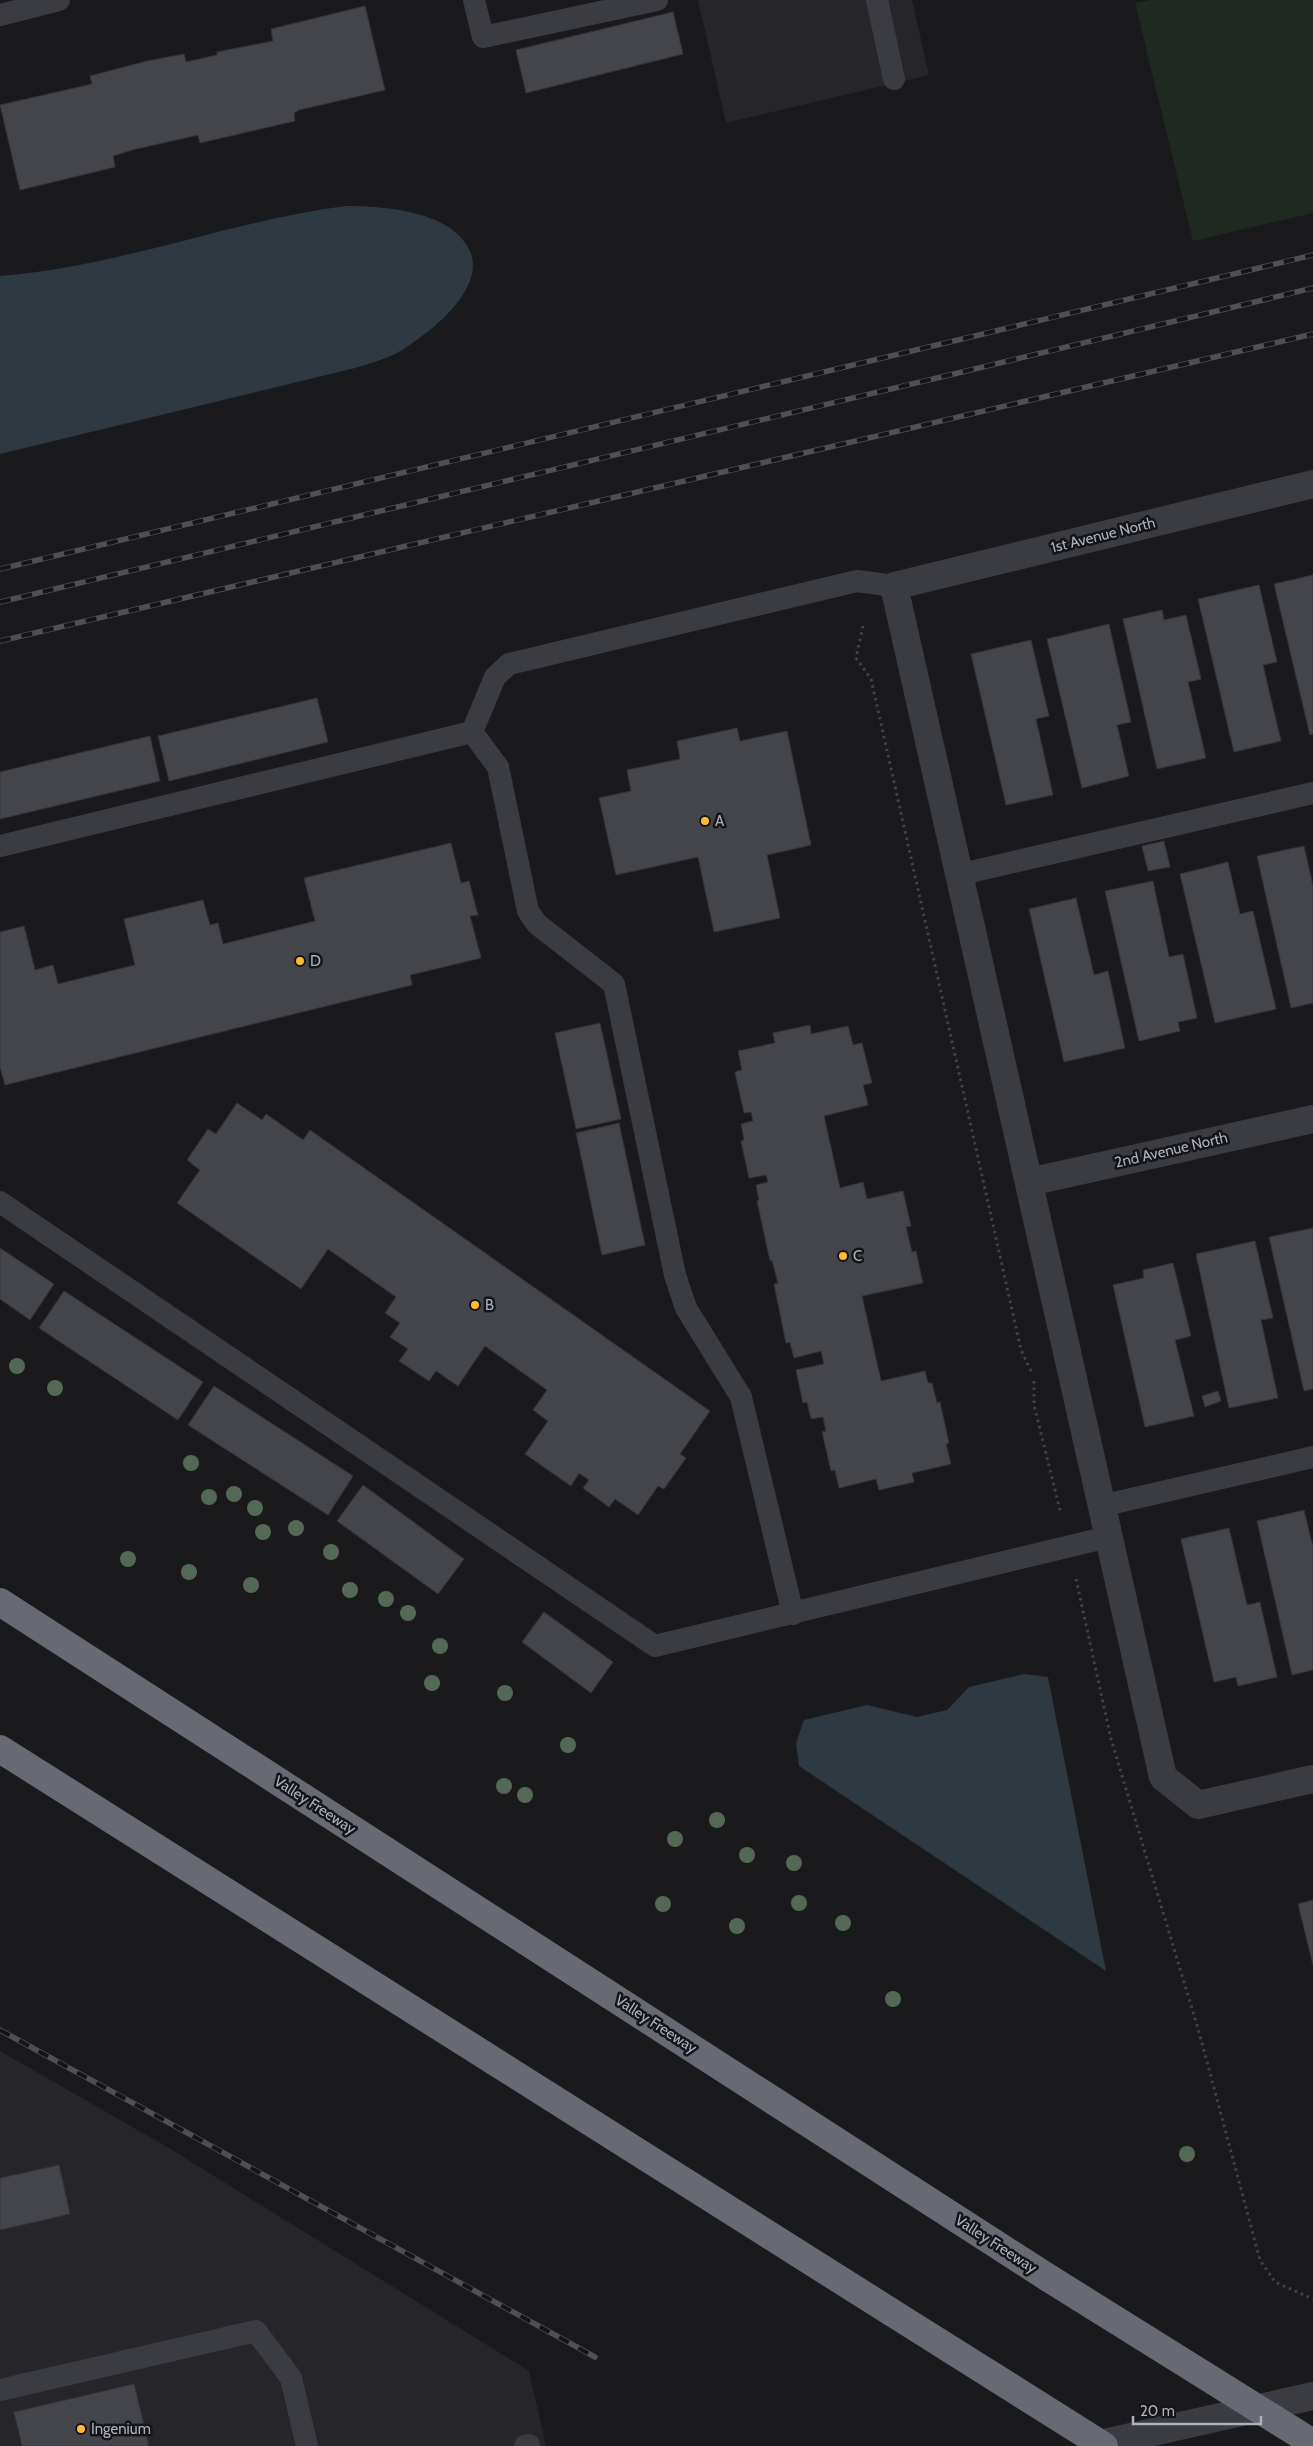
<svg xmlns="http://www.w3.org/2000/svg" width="1313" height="2446" font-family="Cabin,sans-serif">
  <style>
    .built { fill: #26262a }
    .green { fill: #202921 }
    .water { fill: #2f3942 }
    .building { fill: #44454a; stroke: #343439 }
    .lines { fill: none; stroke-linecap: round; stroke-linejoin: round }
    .path { stroke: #414349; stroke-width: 3; stroke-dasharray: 2.5 4; stroke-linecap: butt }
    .service { stroke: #3b3c42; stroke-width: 22 }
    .minor { stroke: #3b3c42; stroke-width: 28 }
    .tertiary { stroke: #3b3c42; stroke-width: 28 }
    .motorway { stroke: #676a73; stroke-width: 28 }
    .rail-casing { stroke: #4e5057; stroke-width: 5.5 }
    .rail { stroke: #151518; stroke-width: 4; stroke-dasharray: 11; stroke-linecap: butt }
    .motorway-bridge { stroke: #676a73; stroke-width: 28 }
    .tree { fill: #536956 }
    .poi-dot { fill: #febb31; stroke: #151518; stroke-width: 2 }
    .labels { text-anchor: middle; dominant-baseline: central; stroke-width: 5; stroke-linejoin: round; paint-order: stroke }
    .street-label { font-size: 15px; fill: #acb1bd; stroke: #151518 }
    .poi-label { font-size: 15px; fill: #acb1bd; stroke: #151518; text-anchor: start }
  </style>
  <rect width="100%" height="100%" fill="#1a1a1d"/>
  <g class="built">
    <polygon points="698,0 912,0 929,75 726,123"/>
    <polygon points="0,2051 169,2148 529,2371 546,2446 0,2446"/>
  </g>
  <polygon class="green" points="1150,0 1313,0 1313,213 1193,241 1135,3"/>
  <g class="water">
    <path d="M346,206C384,206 456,211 471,254C484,291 428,334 402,350C387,359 371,363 355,368L0,454V276C118,267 229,221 346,206Z"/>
    <polygon points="1024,1674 1048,1677 1106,1971 799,1766 796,1743 804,1720 867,1705 917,1717 947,1710 969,1687"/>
  </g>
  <g class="building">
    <polygon points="365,6 385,90 299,110 294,113 295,121 200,143 198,135 132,150 113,156 115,167 20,190 0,105 92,84 90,76 147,61 184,54 186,62 217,55 217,52 273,41 271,29"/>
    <polygon points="673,12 683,54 526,93 516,50"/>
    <polygon points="1313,575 1313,734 1310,735 1274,584"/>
    <polygon points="1259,585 1277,662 1263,665 1281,741 1234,752 1198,599"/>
    <polygon points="1162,610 1164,620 1186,615 1201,679 1188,682 1206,758 1157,769 1123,619"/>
    <polygon points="1109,624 1131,722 1117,725 1129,776 1082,788 1047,639"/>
    <polygon points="1031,640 1049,716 1036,719 1053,795 1006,805 971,654"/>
    <polygon points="317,698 328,742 169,781 158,736"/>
    <polygon points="737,728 740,741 787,731 811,845 767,855 780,918 714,932 698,857 616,875 599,798 631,791 627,770 680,759 677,741"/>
    <polygon points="150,736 160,781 0,819 0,772"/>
    <polygon points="1164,841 1170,867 1148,871 1142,846"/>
    <polygon points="451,843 461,883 469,881 478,915 470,916 481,958 410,975 412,985 5,1085 0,1067 0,932 24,926 35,970 53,965 58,984 135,965 124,919 203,900 210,925 218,923 223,944 315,921 304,878"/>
    <polygon points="1304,846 1313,886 1313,1003 1291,1008 1257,856"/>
    <polygon points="1228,862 1240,914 1253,911 1276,1009 1215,1023 1180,874"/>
    <polygon points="1153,881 1169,957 1183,954 1197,1018 1178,1022 1180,1031 1139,1041 1105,891"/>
    <polygon points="1076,898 1094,975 1108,971 1125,1048 1064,1062 1029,909"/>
    <polygon points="600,1023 621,1119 576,1129 555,1033"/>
    <polygon points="810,1025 811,1034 848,1026 853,1045 862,1043 872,1083 863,1085 868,1105 824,1116 840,1188 863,1182 867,1199 903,1191 911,1226 906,1227 912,1252 916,1251 923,1283 862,1296 881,1381 925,1371 928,1383 932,1383 937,1403 940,1402 949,1443 946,1444 951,1464 912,1473 914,1482 879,1490 876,1479 839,1488 835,1470 831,1471 822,1432 826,1431 823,1417 811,1419 807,1402 803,1403 796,1370 824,1364 821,1351 794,1358 790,1342 786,1343 774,1284 778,1283 772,1260 770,1261 757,1201 759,1200 756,1185 768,1182 766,1175 749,1178 741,1141 744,1140 741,1124 753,1121 751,1112 744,1113 735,1072 742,1070 738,1051 775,1043 773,1033"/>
    <polygon points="237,1103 262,1120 266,1114 303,1140 310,1130 710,1411 680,1454 686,1458 664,1489 658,1486 638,1515 615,1499 609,1507 583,1488 589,1480 579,1473 571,1486 525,1454 548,1421 533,1410 547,1390 485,1346 458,1386 436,1371 429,1381 399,1361 408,1349 390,1337 400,1323 385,1313 396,1297 328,1249 301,1289 177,1203 200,1170 187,1160 208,1129 216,1134"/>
    <polygon points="619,1123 645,1245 602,1255 576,1133"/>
    <polygon points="1313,1228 1313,1389 1304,1391 1269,1237"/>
    <polygon points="1255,1241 1273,1318 1261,1320 1278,1398 1229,1408 1196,1254"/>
    <polygon points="0,1248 54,1284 30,1320 0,1299"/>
    <polygon points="1173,1263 1191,1336 1175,1340 1194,1416 1145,1427 1113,1285 1144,1278 1143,1270"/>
    <polygon points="64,1291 203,1382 178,1420 39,1328"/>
    <polygon points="214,1386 353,1476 328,1515 188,1425"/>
    <polygon points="1218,1391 1221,1401 1205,1407 1202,1396"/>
    <polygon points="363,1485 464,1559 438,1594 337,1521"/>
    <polygon points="1304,1510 1313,1547 1313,1670 1292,1675 1257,1521"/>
    <polygon points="1229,1528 1247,1605 1260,1602 1277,1677 1238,1686 1236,1677 1214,1682 1181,1539"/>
    <polygon points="544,1612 613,1662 591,1693 522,1642"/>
    <polygon points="1313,1900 1313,1965 1298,1904"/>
    <polygon points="59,2165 70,2214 0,2230 0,2178"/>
    <polygon points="134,2384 149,2446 22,2446 14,2412"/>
  </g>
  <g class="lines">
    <g class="path">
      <polyline points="863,626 856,658 871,679 1021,1350 1032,1373"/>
      <polyline points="1034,1381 1034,1405 1061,1514"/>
      <polyline points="1076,1579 1111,1739 1199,2032 1260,2260 1275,2282 1313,2299"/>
    </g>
    <g class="service">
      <polyline points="474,0 483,37 657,0"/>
      <polyline points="877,0 894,79"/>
      <polyline points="0,15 59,0"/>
      <polyline points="472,732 498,767 528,911 537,924 614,984 675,1275 686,1308 741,1397 793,1614"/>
      <polyline points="0,846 472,732 495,677 509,664 857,581 894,586"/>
      <polyline points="957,875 1313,793"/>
      <polyline points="0,1202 655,1646 1108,1537"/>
      <polyline points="1101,1506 1313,1457"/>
      <polyline points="0,2390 256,2331 291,2378 307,2446"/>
      <polyline points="525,2446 529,2445"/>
    </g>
    <g class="minor">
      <polyline points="1313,484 894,586 1163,1777 1198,1805 1313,1779"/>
      <polyline points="1029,1182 1313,1119"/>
    </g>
    <polyline class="tertiary" points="1091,2446 1313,2396"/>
    <g class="motorway">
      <polyline points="0,1602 1047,2277"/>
      <polyline points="0,1749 891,2312"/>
    </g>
    <g class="rail-casing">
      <g id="rail">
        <polyline points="0,569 1313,255"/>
        <polyline points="0,602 1313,288"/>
        <polyline points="0,641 1313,334"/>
        <polyline points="0,2030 595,2357"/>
      </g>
    </g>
    <use href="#rail" class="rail"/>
    <g class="motorway-bridge">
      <polyline points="1047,2277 1313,2443"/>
      <polyline points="891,2312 1104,2446"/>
    </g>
  </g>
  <g class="tree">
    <circle cx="17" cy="1366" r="8"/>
    <circle cx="55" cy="1388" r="8"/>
    <circle cx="191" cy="1463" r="8"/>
    <circle cx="234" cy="1494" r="8"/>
    <circle cx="209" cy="1497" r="8"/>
    <circle cx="255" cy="1508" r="8"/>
    <circle cx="296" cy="1528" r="8"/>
    <circle cx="263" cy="1532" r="8"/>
    <circle cx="331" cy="1552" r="8"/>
    <circle cx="128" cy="1559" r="8"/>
    <circle cx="189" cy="1572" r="8"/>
    <circle cx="251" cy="1585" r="8"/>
    <circle cx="350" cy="1590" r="8"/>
    <circle cx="386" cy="1599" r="8"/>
    <circle cx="408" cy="1613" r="8"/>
    <circle cx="440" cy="1646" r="8"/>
    <circle cx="432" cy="1683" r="8"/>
    <circle cx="505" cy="1693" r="8"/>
    <circle cx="568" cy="1745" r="8"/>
    <circle cx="504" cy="1786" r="8"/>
    <circle cx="525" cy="1795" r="8"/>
    <circle cx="717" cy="1820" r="8"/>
    <circle cx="675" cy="1839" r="8"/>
    <circle cx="747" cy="1855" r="8"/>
    <circle cx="794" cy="1863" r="8"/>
    <circle cx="799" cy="1903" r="8"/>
    <circle cx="663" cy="1904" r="8"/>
    <circle cx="843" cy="1923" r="8"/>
    <circle cx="737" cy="1926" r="8"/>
    <circle cx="893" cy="1999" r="8"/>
    <circle cx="1187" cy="2154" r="8"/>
  </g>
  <g class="poi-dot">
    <circle cx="705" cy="821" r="5"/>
    <circle cx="300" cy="961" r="5"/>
    <circle cx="843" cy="1256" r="5"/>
    <circle cx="475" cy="1305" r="5"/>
    <circle cx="81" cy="2429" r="5"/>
  </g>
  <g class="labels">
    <g class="street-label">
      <text transform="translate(1103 535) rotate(-14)">1st Avenue North</text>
      <text transform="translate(1171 1150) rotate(-13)">2nd Avenue North</text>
      <text transform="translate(315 1805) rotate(33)">Valley Freeway</text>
      <text transform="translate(656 2024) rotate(33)">Valley Freeway</text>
      <text transform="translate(996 2244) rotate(33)">Valley Freeway</text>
    </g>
    <g class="poi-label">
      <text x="715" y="821">A</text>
      <text x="310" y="961">D</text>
      <text x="853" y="1256">C</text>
      <text x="485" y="1305">B</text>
      <text x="91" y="2429">Ingenium</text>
    </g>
  </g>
  <path d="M1133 2416v8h128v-8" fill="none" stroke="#acb1bd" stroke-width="2.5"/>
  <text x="1140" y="2416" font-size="15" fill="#acb1bd" stroke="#151518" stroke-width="4" paint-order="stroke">20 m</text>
</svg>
